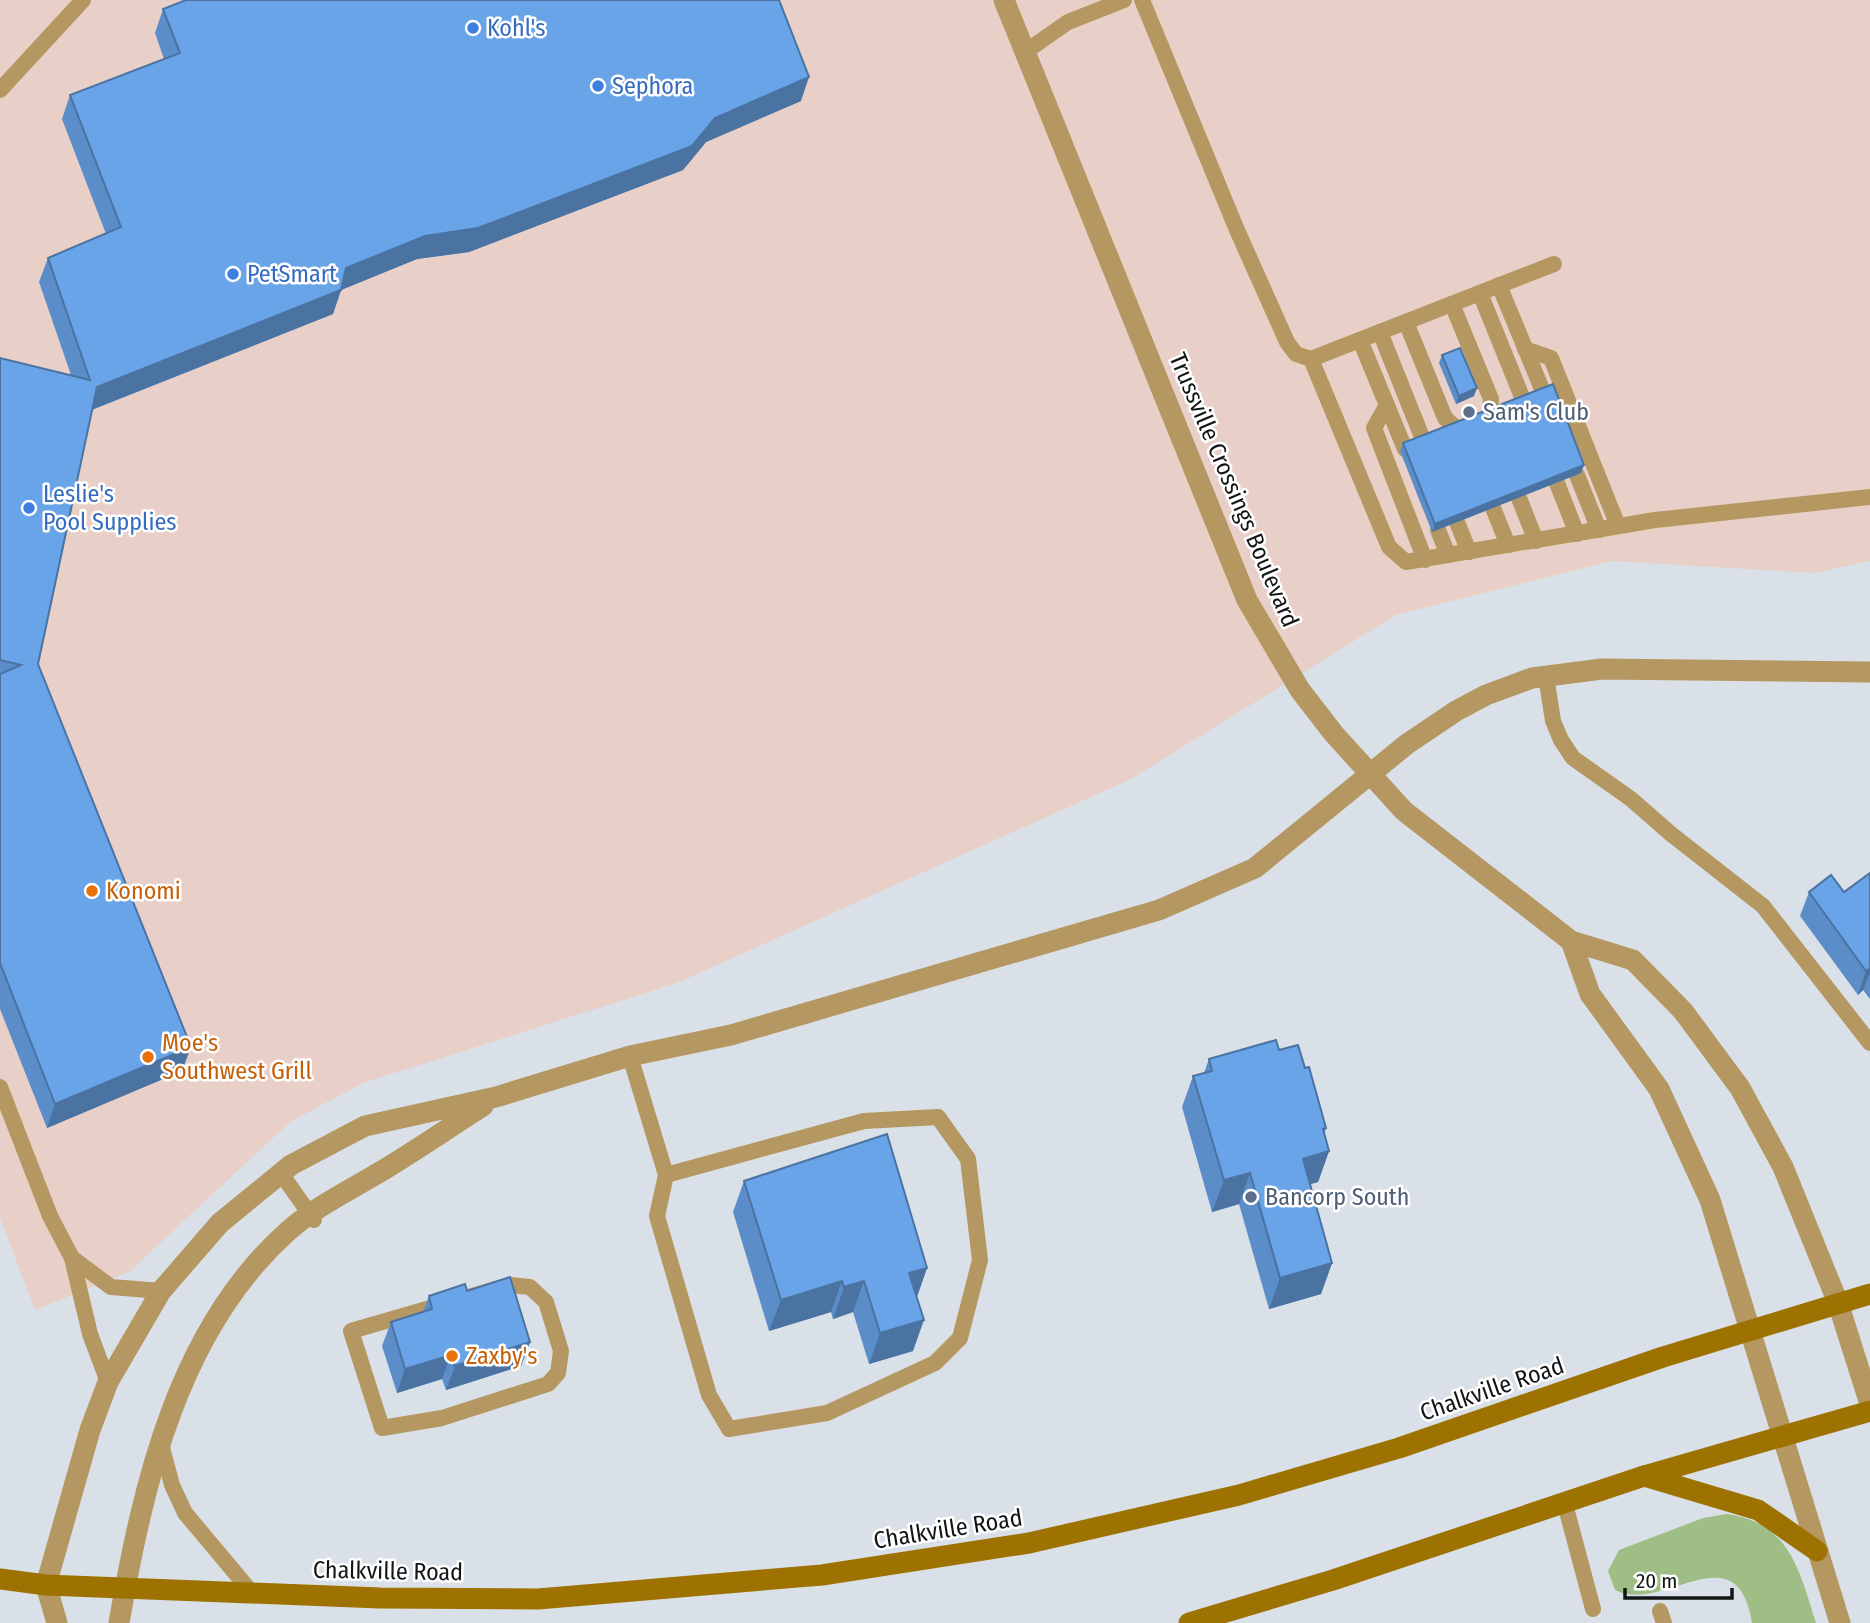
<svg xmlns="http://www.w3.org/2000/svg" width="1870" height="1623" font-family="'Fira Sans Condensed',sans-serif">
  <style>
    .commercial { fill: #e8d0c8 }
    .green { fill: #9ebe85 }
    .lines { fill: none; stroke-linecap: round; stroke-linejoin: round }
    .lane { stroke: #b49761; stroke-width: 16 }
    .street { stroke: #b49761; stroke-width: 21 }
    .secondary { stroke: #9d7200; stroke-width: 21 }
    .wall { fill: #5b8dc8 }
    .shaded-wall { fill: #4a73a2 }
    .building { fill: #6aa4e8; stroke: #4a73a2; stroke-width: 2 }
    .shop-dot { fill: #3f7fe0; stroke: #fff; stroke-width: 2.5 }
    .service-dot { fill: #5c6f8a; stroke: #fff; stroke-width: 2.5 }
    .food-dot { fill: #e8710a; stroke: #fff; stroke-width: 2.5 }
    .labels { text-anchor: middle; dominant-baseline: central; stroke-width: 5; stroke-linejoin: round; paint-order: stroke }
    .shop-label { font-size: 24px; fill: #366cbe; stroke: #fff; text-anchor: start }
    .service-label { font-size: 24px; fill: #4e5e75; stroke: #fff; text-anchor: start }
    .street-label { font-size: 24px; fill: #121416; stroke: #fff }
    .food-label { font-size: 24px; fill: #c56008; stroke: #fff; text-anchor: start }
  </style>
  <rect width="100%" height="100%" fill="#dae0e7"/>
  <polygon class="commercial" points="0,0 1870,0 1870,561 1814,573 1613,561 1396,615 1131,779 677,983 363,1083 290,1122 129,1272 35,1310 0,1218"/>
  <path class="green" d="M1727,1514C1790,1523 1799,1570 1816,1623H1752C1737,1529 1663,1615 1615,1590L1608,1571L1619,1550L1703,1518Z"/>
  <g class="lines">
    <g class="lane">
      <polyline points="1142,0 1237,230 1287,342 1296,354 1311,359 1554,264"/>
      <polyline points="1025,52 1068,22 1124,0"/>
      <polyline points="0,90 83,0"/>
      <polyline points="1499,285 1544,394"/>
      <polyline points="1480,293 1524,402"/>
      <polyline points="1452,304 1491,399 1490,416"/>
      <polyline points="1406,322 1445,418 1457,429"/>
      <polyline points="1380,332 1424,442"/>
      <polyline points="1360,340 1405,449"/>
      <polyline points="1525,349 1551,358 1618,526"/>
      <polyline points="1311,359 1389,547 1406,562 1655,520 1870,497"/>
      <polyline points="1387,405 1374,428 1425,560"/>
      <polyline points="1577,475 1599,530"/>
      <polyline points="1557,483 1577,534"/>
      <polyline points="1519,498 1536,541"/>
      <polyline points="1493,508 1508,545"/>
      <polyline points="1457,522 1469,552"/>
      <polyline points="1438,530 1448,555"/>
      <polyline points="1546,676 1553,721 1561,740 1573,758 1631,799 1671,834 1763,906 1870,1043"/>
      <polyline points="630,1056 666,1175 657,1216 709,1395 729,1429 827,1413 935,1363 960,1338 980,1260 968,1159 938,1117 864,1121 666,1175"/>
      <polyline points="0,1087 50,1216 72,1258 90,1334 108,1382"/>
      <polyline points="280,1172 314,1220"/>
      <polyline points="72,1258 111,1287 161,1291"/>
      <polygon points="510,1285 530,1287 546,1302 561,1351 558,1373 548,1384 442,1418 382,1428 351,1331"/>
      <polyline points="161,1444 172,1485 185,1513 253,1594"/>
      <polyline points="1565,1504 1593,1609"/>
      <polyline points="1660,1611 1664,1623"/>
    </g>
    <g class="street">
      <polyline points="1004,0 1247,600 1300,690 1334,734 1404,811 1571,941 1633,960 1683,1011 1740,1088 1783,1167 1838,1303 1870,1404"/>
      <polyline points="1571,941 1590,994 1659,1089 1710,1200 1840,1623"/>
      <polyline points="57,1623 46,1585 90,1430 108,1382 161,1291 220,1223 291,1165 365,1126 496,1097 630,1056 731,1035 1159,910 1255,868 1407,744 1456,711 1486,695 1532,678 1602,669 1870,672"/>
      <path d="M119,1623C143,1484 178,1330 287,1232C316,1206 352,1189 385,1169C418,1149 450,1127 483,1106"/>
    </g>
    <g class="secondary">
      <polyline points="1644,1476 1758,1510 1817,1551"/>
      <polyline points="0,1579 46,1585 380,1598 538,1599 822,1575 1029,1543 1239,1495 1399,1448 1663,1357 1870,1294"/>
      <polyline points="1189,1623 1333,1580 1644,1476 1870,1411"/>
    </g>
  </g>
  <g class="wall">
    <polygon points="163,9 801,101 706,142 683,170 469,252 417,259 341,290 333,314 92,410 38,664 182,1071 47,1128 0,1009 0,358 71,375 39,282 48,258 106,234 62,119 70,95 164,59 155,33"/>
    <polygon points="1442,355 1474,396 1456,404 1439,363"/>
    <polygon points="1403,443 1584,465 1581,473 1432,532 1400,451"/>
    <polygon points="1870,873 1870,999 1863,990 1858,995 1800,916 1809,892 1844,892"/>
    <polygon points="1279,1050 1324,1134 1329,1151 1318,1182 1310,1184 1332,1263 1321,1294 1269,1309 1239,1204 1212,1212 1182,1107 1193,1076 1204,1073 1209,1059"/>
    <polygon points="744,1181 927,1268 917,1297 913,1351 869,1364 853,1312 833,1319 831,1312 769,1331 733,1212"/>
    <polygon points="467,1291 530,1342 521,1366 446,1390 442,1379 397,1393 382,1346 391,1322 423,1312 429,1296"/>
  </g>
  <g class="shaded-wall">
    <polygon points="809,77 801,101 706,142 683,170 469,252 417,259 341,290 333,314 88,411 97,387 346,268 715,118"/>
    <polygon points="1477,388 1474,396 1456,404 1459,396"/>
    <polygon points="1584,465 1581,473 1432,532 1435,524"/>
    <polygon points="1870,968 1870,973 1863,990 1858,995 1866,971"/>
    <polygon points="191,1047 182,1071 47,1128 55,1104"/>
    <polygon points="1326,1128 1317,1154 1329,1151 1318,1182 1291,1190 1303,1159 1323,1129"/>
    <polygon points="1250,1173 1239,1204 1212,1212 1224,1180"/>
    <polygon points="1332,1263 1321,1294 1269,1309 1280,1278"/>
    <polygon points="927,1268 916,1299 909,1273"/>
    <polygon points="842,1281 831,1312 769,1331 781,1300"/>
    <polygon points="864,1281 853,1312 833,1319 844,1287"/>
    <polygon points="924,1320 913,1351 869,1364 880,1333"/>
    <polygon points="530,1342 521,1366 446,1390 455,1366"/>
    <polygon points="451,1355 442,1379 397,1393 405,1369"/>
  </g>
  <g class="building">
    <polygon points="186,0 779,0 809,77 715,118 692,146 478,228 425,236 346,268 341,290 97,387 38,664 191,1047 55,1104 0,963 0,674 21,665 0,660 0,358 90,380 48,258 121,227 70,95 180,53 163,9"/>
    <polygon points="1460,348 1477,388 1459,396 1442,355"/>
    <polygon points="1553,384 1584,465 1435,524 1403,443"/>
    <polygon points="1870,873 1870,968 1866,971 1809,892 1831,875 1844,892"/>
    <polygon points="1276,1040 1279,1050 1298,1045 1305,1068 1309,1067 1326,1128 1323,1129 1329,1151 1303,1159 1332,1263 1280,1278 1250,1173 1224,1180 1193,1076 1212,1071 1209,1059"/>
    <polygon points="887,1134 927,1268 909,1273 924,1320 880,1333 864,1281 844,1287 842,1281 781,1300 744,1181"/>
    <polygon points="510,1277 530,1342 455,1366 451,1355 405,1369 391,1322 432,1309 429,1296 465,1284 467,1291"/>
  </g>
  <g class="shop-dot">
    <circle cx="473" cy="28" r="7"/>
    <circle cx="598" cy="86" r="7"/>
    <circle cx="233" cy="274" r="7"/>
    <circle cx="29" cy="508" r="7"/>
  </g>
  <g class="service-dot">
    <circle cx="1469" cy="412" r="7"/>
    <circle cx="1251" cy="1197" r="7"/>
  </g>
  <g class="food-dot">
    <circle cx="92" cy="891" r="7"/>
    <circle cx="148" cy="1057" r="7"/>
    <circle cx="452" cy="1356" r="7"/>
  </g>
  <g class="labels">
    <g class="shop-label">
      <text x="487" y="28">Kohl's</text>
      <text x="612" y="86">Sephora</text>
      <text x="247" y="274">PetSmart</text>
      <text x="43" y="494">Leslie's<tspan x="43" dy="28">Pool Supplies</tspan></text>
    </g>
    <g class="service-label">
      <text x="1483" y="412">Sam's Club</text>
      <text x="1265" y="1197">Bancorp South</text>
    </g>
    <g class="street-label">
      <text transform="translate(1234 490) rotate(67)">Trussville Crossings Boulevard</text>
      <text transform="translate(1492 1389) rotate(-19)">Chalkville Road</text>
      <text transform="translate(948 1529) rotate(-9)">Chalkville Road</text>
      <text transform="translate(388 1571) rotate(1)">Chalkville Road</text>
    </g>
    <g class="food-label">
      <text x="106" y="891">Konomi</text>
      <text x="162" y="1043">Moe's<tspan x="162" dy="28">Southwest Grill</tspan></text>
      <text x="466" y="1356">Zaxby's</text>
    </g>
  </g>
  <path d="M1625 1588v10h107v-10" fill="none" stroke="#121416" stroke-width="3.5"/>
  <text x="1636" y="1588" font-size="21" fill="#121416" stroke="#ffffff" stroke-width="5" paint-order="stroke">20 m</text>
</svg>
